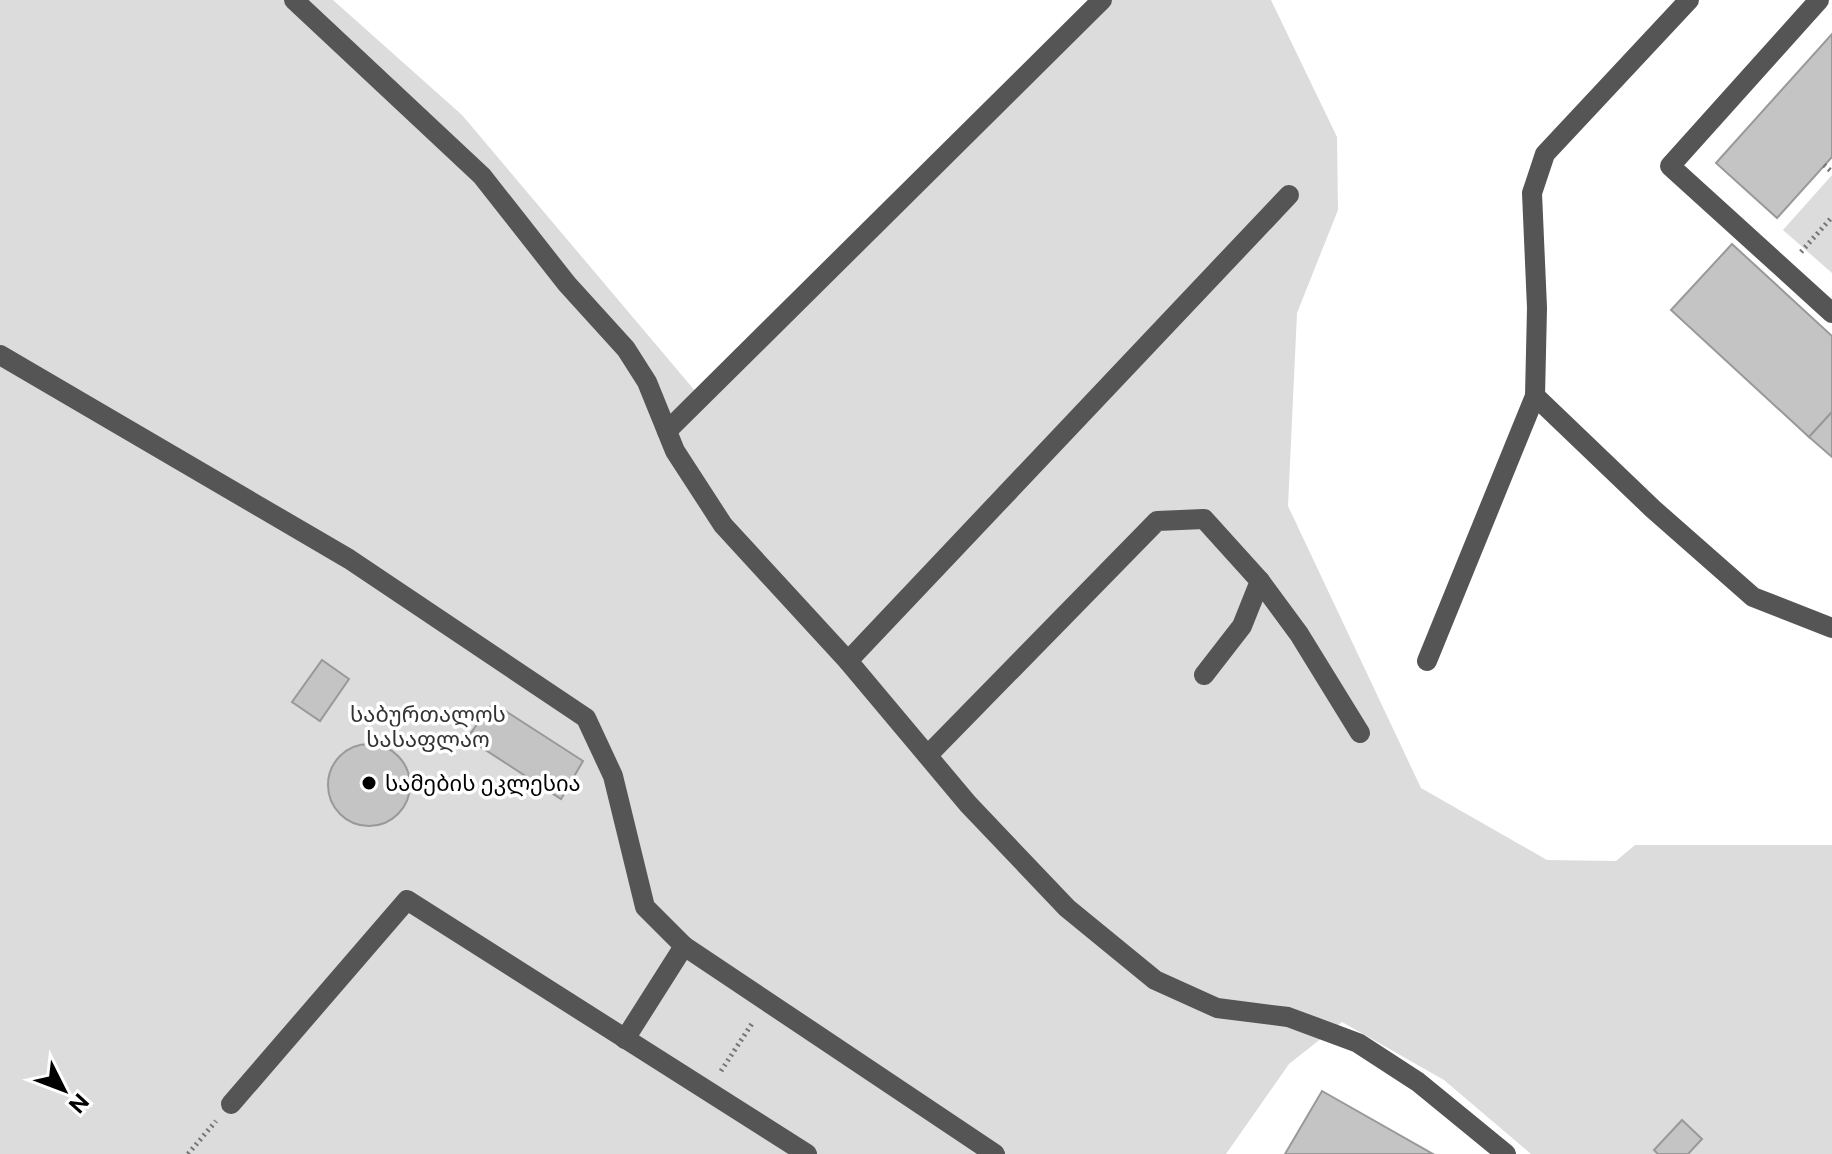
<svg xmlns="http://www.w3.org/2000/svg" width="1832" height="1154" font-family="'Public Sans','Noto Sans Georgian',sans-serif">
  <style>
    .green { fill: #dcdcdc }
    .building { fill: #c4c4c4; stroke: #999; stroke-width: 2 }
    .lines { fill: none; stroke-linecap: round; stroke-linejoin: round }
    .path { stroke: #777; stroke-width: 5; stroke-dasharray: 2 4; stroke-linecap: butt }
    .minor { stroke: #555; stroke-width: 20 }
    .poi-dot { fill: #000; stroke: #fff; stroke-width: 3 }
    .labels { text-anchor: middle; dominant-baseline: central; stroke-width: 7; stroke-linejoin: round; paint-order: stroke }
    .park-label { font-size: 22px; fill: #333; stroke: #fff }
    .poi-label { font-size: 22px; fill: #000; stroke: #fff; text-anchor: start }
  </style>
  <rect width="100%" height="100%" fill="#fff"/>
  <g class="green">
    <polygon points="0,0 333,0 462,115 696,392 1095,0 1271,0 1337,137 1338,210 1297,313 1288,506 1421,788 1547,860 1616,861 1635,845 1832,845 1832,1154 1531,1154 1444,1080 1342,1022 1289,1064 1226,1154 0,1154"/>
    <polygon points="1832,175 1832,273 1783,230"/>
  </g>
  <g class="building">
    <polygon points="1832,34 1832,157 1777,218 1716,163"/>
    <polygon points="1732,244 1832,336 1832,412 1809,437 1671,310"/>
    <polygon points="1832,412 1832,457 1809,437"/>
    <polygon points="322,660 349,679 320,721 292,702"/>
    <polygon points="493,703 583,761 561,799 467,738"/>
    <circle cx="369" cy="785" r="41"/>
    <polygon points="1322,1091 1433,1154 1285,1154"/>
    <polygon points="1682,1120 1702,1139 1688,1154 1658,1154 1654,1150"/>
  </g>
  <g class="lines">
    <g class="path">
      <polyline points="1824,165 1832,172"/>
      <polyline points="1801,252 1832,217"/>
      <polyline points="721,1071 753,1022"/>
      <polyline points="188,1154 216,1121"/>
    </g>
    <g class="minor">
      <polyline points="294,0 482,176 567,284 626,349 647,382 675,451 723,525 848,661 968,804 1067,908 1155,980 1217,1008 1288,1017 1358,1043 1418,1082 1506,1154"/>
      <polyline points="1689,0 1545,154 1532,193 1537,308 1535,396 1653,509 1753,597 1832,628"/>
      <polyline points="1819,0 1670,166 1832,313"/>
      <polyline points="0,355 349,559 586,718 613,776 645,907 684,946 995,1154"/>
      <polyline points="667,431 1102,0"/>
      <polyline points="1260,581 1299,634 1360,733"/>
      <polyline points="848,661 1289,195"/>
      <polyline points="1427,661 1535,396"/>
      <polyline points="928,755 1157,521 1204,519 1260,581 1242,626 1204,675"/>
      <polyline points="625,1039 684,946"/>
      <polyline points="231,1104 407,900 807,1154"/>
    </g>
  </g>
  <circle class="poi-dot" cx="369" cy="783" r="8"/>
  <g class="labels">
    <g class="park-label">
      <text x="428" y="714">საბურთალოს<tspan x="428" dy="25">სასაფლაო</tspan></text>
    </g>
    <g class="poi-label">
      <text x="385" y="783">სამების ეკლესია</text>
    </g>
  </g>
  <g transform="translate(64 1090) rotate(132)" stroke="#ffffff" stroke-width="6" paint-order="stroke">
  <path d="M0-6L14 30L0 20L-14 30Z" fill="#000000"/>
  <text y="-12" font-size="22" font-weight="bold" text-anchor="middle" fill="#000000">N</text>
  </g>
</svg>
